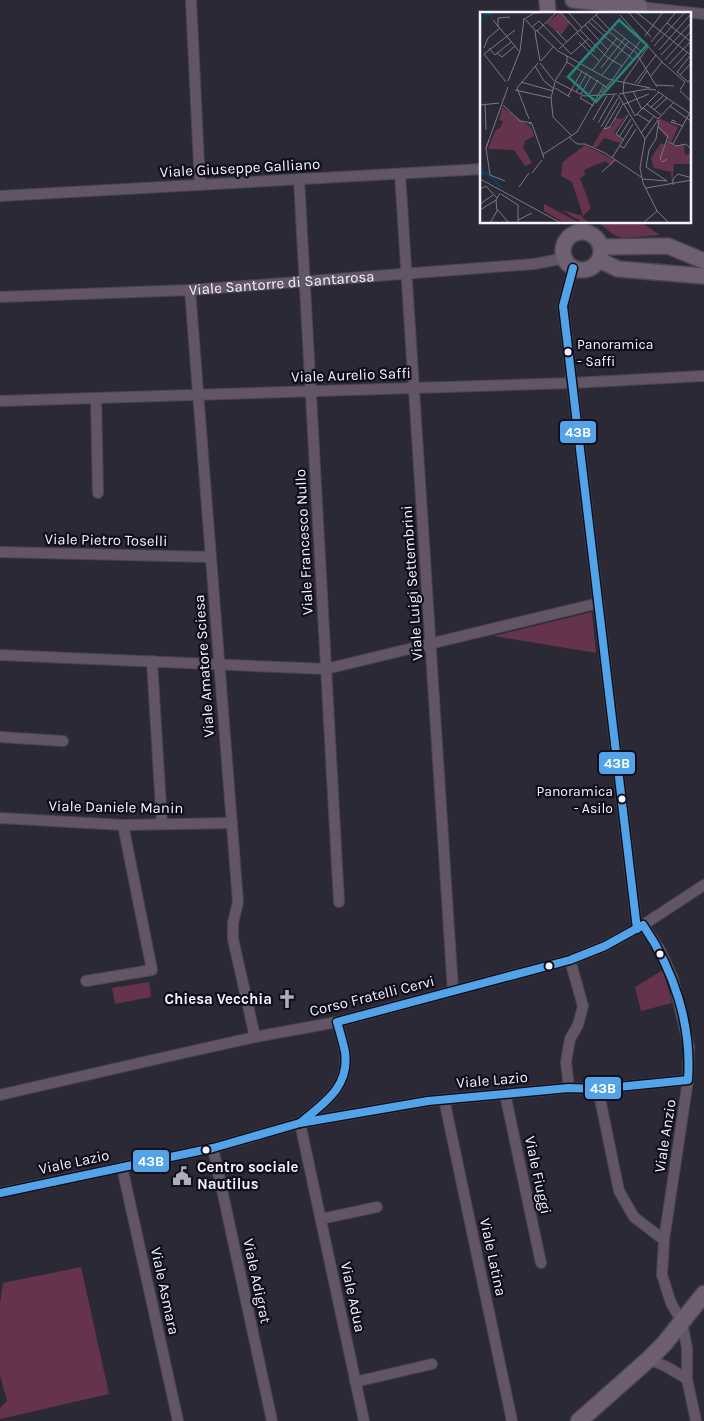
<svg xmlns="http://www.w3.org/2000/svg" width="704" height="1421" font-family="Karla,sans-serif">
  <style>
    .green { fill: #66334c }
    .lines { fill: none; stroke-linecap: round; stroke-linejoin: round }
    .street-casing { stroke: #494651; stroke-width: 12 }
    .secondary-casing { stroke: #494651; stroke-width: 18 }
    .primary-casing { stroke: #494651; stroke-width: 19 }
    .street { stroke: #625565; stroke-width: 10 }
    .secondary { stroke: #6e5f72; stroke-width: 15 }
    .primary { stroke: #6d5e72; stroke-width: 16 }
    .bus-1-casing { stroke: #100e1a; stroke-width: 11 }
    .bus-1 { stroke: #53a3e8; stroke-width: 8 }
    .bus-dot { fill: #f3f2fd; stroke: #100e1a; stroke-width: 2 }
    .labels { text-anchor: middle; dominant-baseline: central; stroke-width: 4.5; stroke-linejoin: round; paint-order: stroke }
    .bus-label { font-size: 14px; fill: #f3f2fd; stroke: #100e1a; text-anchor: start }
    .street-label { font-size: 15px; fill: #f3f2fd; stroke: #100e1a }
    .poi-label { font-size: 15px; font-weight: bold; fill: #f3f2fd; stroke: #100e1a; text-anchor: end }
    .inset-river { fill: none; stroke: #06425a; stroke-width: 2.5 }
    .inset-road { fill: none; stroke: #7c7986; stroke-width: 1 }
    .view { fill: #26827c; fill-opacity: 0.15; stroke: #26827c; stroke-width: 2.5 }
    .inset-edge { fill: none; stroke: #f3f2fd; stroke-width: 2.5 }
    .line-badge { stroke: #100e1a; stroke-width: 2 }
    .badge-label { font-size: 14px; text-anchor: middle; font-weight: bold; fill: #fff }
  </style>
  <rect width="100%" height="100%" fill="#2c2936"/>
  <g class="green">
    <polygon points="599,223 642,223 660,235 622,238 614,235"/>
    <polygon points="592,612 596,653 494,636"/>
    <polygon points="663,970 672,1003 641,1011 635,987"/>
    <polygon points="149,982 151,997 115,1004 112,988"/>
    <polygon points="81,1267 109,1394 0,1419 0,1408 7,1401 0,1375 0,1304 3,1283"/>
  </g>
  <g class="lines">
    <g class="street-casing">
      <g id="street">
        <polyline points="191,0 200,185"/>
        <polyline points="640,7 704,14"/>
        <polyline points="400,174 453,991"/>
        <polyline points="299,179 339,902"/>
        <polyline points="0,196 482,169"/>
        <polyline points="573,268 563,306 637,929"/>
        <polyline points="190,290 238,902 233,923 233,939 255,1037"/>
        <path id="s1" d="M0,297L190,290L534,264L565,258"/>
        <polyline points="96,398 98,493"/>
        <polyline points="0,401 572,383 703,376"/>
        <polyline points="0,552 211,557"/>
        <polyline points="0,655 326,669 599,603"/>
        <polyline points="152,661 162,824"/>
        <polyline points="0,737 63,741"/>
        <polyline points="0,818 123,825 232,823"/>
        <polyline points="643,925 660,950 673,979 689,1047 688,1080 664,1240 662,1275 671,1303 682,1322 687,1348 687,1379 696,1421"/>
        <polyline points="86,981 152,970 123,825"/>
        <polyline points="569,1088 566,1062 570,1039 578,1025 583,1006 570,960"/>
        <polyline points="598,1089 619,1191 634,1217 664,1240"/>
        <polyline points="505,1094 541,1263"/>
        <polyline points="0,1095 170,1056 255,1037 337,1022 570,960 605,946 643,925 704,885"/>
        <polyline points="444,1099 512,1421"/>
        <path d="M301,1122C324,1103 349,1088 345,1053C344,1043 340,1032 337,1022"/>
        <polyline points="300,1123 364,1421"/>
        <polyline points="213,1148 272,1421"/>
        <polyline points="122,1167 178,1421"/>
        <polyline points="0,1193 213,1148 300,1123 428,1101 569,1088 598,1089 688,1080"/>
        <polyline points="321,1219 377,1207"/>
        <polyline points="649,1359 667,1367 687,1379"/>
        <polyline points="355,1382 432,1364"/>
      </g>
    </g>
    <g class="secondary-casing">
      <g id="secondary">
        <polyline points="547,0 548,14"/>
        <polyline points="573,0 640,7 639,14"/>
        <circle cx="582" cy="251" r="19"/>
        <polyline points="601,247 668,246 704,261"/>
        <polyline points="599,260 618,269 704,276"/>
      </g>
    </g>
    <g class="primary-casing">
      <polyline id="primary" points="579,1421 649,1359 664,1344 704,1294"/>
    </g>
    <use href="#street" class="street"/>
    <use href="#secondary" class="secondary"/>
    <use href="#primary" class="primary"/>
    <g class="bus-1-casing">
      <g id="bus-1">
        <polyline points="573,268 563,306 637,929"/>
        <path d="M643,925C674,970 692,1025 688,1080L598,1089L569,1088L428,1101L300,1123C324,1103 350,1087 345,1052C343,1042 340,1032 337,1022L570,960L605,946Z"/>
        <polyline points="0,1193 213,1148 300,1123"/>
      </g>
    </g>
    <use href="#bus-1" class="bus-1"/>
  </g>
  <defs>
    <g id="church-bare" transform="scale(1.5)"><path d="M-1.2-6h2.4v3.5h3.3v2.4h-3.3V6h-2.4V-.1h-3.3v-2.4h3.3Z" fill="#adacb7" stroke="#100e1a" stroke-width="2.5" paint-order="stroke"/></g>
    <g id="civic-bare" transform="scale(1.5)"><path d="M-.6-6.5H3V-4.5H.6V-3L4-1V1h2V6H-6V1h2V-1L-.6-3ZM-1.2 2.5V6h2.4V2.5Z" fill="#adacb7" stroke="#100e1a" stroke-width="2.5" paint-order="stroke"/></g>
  </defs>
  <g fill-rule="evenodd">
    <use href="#church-bare" x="287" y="999"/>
    <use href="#civic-bare" x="182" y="1176"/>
  </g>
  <g class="bus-dot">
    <circle cx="568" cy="352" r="4.5"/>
    <circle cx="622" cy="799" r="4.5"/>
    <circle cx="660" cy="954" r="4.5"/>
    <circle cx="549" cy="966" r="4.5"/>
    <circle cx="206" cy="1150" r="4.5"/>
  </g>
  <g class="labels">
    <g class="bus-label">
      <text x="577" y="344">Panoramica<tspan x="577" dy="17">- Saffi</tspan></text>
      <text x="613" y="791" text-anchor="end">Panoramica<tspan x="613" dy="17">- Asilo</tspan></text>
    </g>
    <g class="street-label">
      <text transform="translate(240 168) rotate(-3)">Viale Giuseppe Galliano</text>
      <text stroke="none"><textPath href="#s1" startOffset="282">Viale Santorre di Santarosa</textPath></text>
      <text transform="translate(351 375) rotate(-2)">Viale Aurelio Saffi</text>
      <text transform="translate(106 540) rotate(1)">Viale Pietro Toselli</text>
      <text transform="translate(304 542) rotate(-93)">Viale Francesco Nullo</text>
      <text transform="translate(412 583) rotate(-94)">Viale Luigi Settembrini</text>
      <text transform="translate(204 666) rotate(-94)">Viale Amatore Sciesa</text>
      <text transform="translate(116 807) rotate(1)">Viale Daniele Manin</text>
      <text transform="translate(372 996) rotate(-14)">Corso Fratelli Cervi</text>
      <text transform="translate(492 1080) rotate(-5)">Viale Lazio</text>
      <text transform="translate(665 1136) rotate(-81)">Viale Anzio</text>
      <text transform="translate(74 1162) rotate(-12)">Viale Lazio</text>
      <text transform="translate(538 1175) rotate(78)">Viale Fiuggi</text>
      <text transform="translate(493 1257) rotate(78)">Viale Latina</text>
      <text transform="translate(257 1281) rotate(78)">Viale Adigrat</text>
      <text transform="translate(165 1291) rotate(78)">Viale Asmara</text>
      <text transform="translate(353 1297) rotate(78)">Viale Adua</text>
    </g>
    <g class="poi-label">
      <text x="272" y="999">Chiesa Vecchia</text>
      <text x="197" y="1167" text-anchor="start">Centro sociale<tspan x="197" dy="17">Nautilus</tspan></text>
    </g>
  </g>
  <g transform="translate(480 12)">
    <rect width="211" height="211" fill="#2c2936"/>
    <path d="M80,1L90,11L81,23L66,11ZM22,95L51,115L54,124L45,129L43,135L52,151L45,154L34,138L8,137L15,119L21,115L23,109L19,108ZM147,102L134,121L143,128L140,131L124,126L117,135H112L123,117L133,114L135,106L142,107ZM179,106L198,115L191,131L179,116ZM187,130L194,134L204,132L205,143L211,141V152H194L192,173L191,160L174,156L171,146L181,131L186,133ZM105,133L134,148L131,153L125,149L104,158L105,163L100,166L111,196L102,205L109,211H103L82,198L103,204L92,170L81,164L83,150ZM64,192L100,211H84L64,199Z" fill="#66334c"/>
    <path class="inset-river" d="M0,10L3,4L11,2L6,0M0,155L3,162L8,161L21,176"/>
    <path class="inset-road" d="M80,0L98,20M88,0L102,16M148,0L171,25M156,0L212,44M116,3L130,18M140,3L182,50L205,70L200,78M46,6L54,1L72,0M112,7L127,21M13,8L39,39M109,10L124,24M187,11L210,29M105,13L128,38M18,15V6L30,5M52,15L59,9L91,42M132,16L161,39M56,18L78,39L128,67L170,76M100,18L128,46L142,54M57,19L77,0M76,19L87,30M128,19L153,39M97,21L115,40M124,24L154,48M165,24L183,0M56,26L60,49M99,30L119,49M171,30L196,0M174,34L205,0M4,36L8,26L20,16M9,36L15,43L31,30M79,37L119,0M179,38L211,2M155,39L177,75M17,41L22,45L35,34M91,42L108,27M181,43L212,10M211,43L197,60L208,70L212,66M185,48L212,18M61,49L74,34M87,50L128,76M60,51L74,69M99,51L140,6M189,52L212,28M55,54L64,69L74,77M121,56L145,26M193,56L207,41M112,59L137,26M122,63L149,29M200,63L212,50M171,64L182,50M132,68L161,28M28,69L40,39L44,6L55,18L56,27M75,69L87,50V44M75,69L104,84L137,82M26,70L4,42L35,18M41,70L73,79M75,70L71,86L73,105L92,124M155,71L176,43M158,72L167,59M176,73L194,74M75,76L90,85M35,78L71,86M153,79L162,98M177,79L212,103M200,79L212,90M96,80L107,61M121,81L132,68M101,82L111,64M139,82L167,77L176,78M138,83L165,127L160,156L163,171L177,199L189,211M88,84L102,59M102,84L100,86L114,94M108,84L118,68M5,92L6,118M167,92L181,103M0,93L19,91M23,93L40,109L52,111L49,112M142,93L169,82M190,94L212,110M171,95L184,83M163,96L178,107L193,91M174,98L187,86M157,102L170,110M155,104L143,81L144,69L168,35M155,104L179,80M49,107L37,76L58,51M113,108L127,84M196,110L193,108L191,110L203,114M118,111L134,83M52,112L64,146M121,115L138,86M178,115L188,124L180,147L183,150L187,147M124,117L140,90M124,117L130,115L142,94M161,121L174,104M89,125L97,132H105L125,141L161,165M139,125L151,107M165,127L178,108M9,128L6,136L28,75M144,128L136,122L148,103M187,129L196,134L206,132L212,138M193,132L209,102M140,134L144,136L156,117M6,136L10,163L25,169M62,143L97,120L124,73M132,146L153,112M122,160L135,148M52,161L62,148M0,167L81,211M162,167L187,169L166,155L169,138L176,127L179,108M193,173V167L198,162L212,166M39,175L49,161M166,176L212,168M0,177L6,174L17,186M21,182L38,193M0,192L13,183M17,197L29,211M0,198L16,188L20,181M38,208L52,201M10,211L17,199L16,188M38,211V193M163,211L177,199"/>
    <path class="view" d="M139,8L167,33L116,90L88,65Z"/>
    <rect width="211" height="211" class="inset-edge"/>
  </g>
  <g class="line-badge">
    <rect x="559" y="420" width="38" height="24" rx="5" fill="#53a3e8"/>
    <rect x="598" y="751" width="38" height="24" rx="5" fill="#53a3e8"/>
    <rect x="584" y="1076" width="38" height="24" rx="5" fill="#53a3e8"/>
    <rect x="132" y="1149" width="38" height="24" rx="5" fill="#53a3e8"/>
  </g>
  <g class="badge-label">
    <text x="578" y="437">43B</text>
    <text x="617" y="768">43B</text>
    <text x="603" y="1093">43B</text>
    <text x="151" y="1166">43B</text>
  </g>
</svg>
